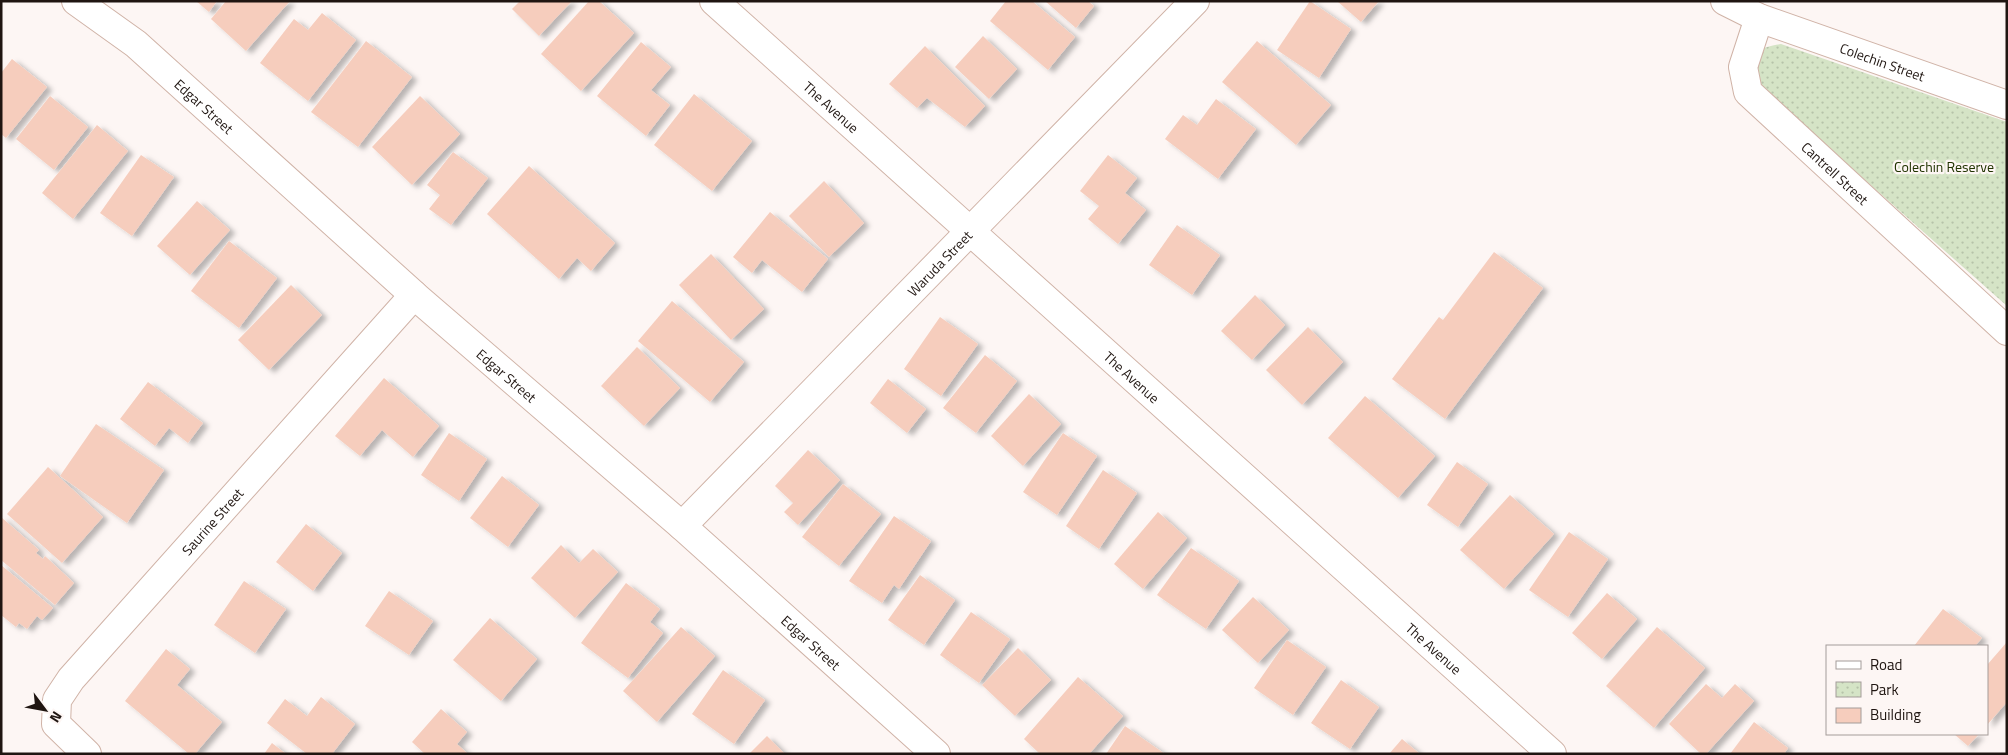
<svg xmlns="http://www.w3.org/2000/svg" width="2008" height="755" font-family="'Titillium Web',sans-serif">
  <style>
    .park { fill: url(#park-dots) }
    .building { fill: #f6cdbd; filter: url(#shadow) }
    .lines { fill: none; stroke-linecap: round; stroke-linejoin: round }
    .minor-casing { stroke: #d0b3a7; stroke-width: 30 }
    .secondary-casing { stroke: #d0b3a7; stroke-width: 30 }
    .minor { stroke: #fff; stroke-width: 28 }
    .secondary { stroke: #fff; stroke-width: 28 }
    .labels { text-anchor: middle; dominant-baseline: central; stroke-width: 4.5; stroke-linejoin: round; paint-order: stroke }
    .street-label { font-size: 14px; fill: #1f1511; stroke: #fdf6f4 }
    .park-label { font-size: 14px; fill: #203300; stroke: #fdf6f4 }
  </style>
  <defs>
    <pattern id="park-dots" width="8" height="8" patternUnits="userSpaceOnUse" patternTransform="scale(1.25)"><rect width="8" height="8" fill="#d5e4c6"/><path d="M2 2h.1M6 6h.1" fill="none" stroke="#b6c3a9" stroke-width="1.8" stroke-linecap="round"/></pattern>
    <filter id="shadow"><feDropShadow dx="5.5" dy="3" stdDeviation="2.5" flood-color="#0004"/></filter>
  </defs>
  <rect width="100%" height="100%" fill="#fdf6f4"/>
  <path class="park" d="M1781,44L2007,122V306L1760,87L1751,72C1756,51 1759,47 1781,44Z"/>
  <g class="building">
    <polygon points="196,1 217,1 209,12"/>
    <polygon points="226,1 290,1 246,51 211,19"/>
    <polygon points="520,1 572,1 539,36 512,9"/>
    <polygon points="589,1 599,1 634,33 581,91 541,54"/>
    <polygon points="1006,1 1032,1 1075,37 1048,70 990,21"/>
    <polygon points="1045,1 1088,1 1094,6 1076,28"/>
    <polygon points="1310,1 1351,29 1319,78 1277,50"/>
    <polygon points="1337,1 1379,1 1361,22"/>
    <polygon points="322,13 356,40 308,101 260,63 294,19 308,30"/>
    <polygon points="983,36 1017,69 989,99 955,67"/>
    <polygon points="366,41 412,77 358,147 311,112"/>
    <polygon points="1257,41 1331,105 1296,145 1222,82"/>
    <polygon points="641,42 671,67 651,90 670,105 646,136 597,96"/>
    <polygon points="925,46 985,106 965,127 927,98 917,108 889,84"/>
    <polygon points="12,59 47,87 6,138 1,134 1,73"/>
    <polygon points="694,94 752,141 712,191 654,145"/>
    <polygon points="50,96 88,127 54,170 16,139"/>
    <polygon points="420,96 460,134 412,185 372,147"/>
    <polygon points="1216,99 1256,129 1218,179 1165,139 1183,115 1197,125"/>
    <polygon points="97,125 128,151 73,219 42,193"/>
    <polygon points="453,152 488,178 451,225 429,209 440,195 427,185"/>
    <polygon points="141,155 174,177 132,236 100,213"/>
    <polygon points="1108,155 1137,178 1125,193 1146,210 1118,244 1088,219 1099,206 1080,191"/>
    <polygon points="529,166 615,243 591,271 577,258 559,279 487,214"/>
    <polygon points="824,181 864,223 829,257 789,216"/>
    <polygon points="197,201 230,230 190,275 157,246"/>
    <polygon points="770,212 828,259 802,292 762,260 752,273 733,257"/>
    <polygon points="1177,225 1220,255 1192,295 1149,265"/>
    <polygon points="229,241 277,278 239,328 191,291"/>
    <polygon points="1494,252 1543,288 1445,419 1392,379 1439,317 1443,320"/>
    <polygon points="711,254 764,309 731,340 679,285"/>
    <polygon points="291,285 322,315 269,370 238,340"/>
    <polygon points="1255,295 1285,325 1252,360 1221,331"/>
    <polygon points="672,301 744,362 710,402 638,341"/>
    <polygon points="940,317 978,344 941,396 904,369"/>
    <polygon points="1308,327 1343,362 1302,405 1266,370"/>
    <polygon points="637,347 680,388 644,426 601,386"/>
    <polygon points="985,355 1017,381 976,433 943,408"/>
    <polygon points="384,378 439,426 413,457 382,430 360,456 335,436"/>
    <polygon points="888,379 926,409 907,433 870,403"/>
    <polygon points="148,382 203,423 188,443 169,428 155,446 120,419"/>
    <polygon points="1029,394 1061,424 1023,466 991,436"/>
    <polygon points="1365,396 1435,456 1398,498 1328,438"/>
    <polygon points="96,424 164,470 127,523 60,476"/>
    <polygon points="449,433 487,459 459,501 421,475"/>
    <polygon points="1063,433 1097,456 1057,515 1023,492"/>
    <polygon points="808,450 840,480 798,525 784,512 793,503 775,486"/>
    <polygon points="1457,462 1488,484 1458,527 1427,505"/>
    <polygon points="48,467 103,517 62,563 7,514"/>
    <polygon points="1103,470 1137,493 1099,549 1066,526"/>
    <polygon points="502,476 539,505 508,547 470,518"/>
    <polygon points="843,484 881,514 839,566 802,537"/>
    <polygon points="1510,495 1554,534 1504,589 1460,550"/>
    <polygon points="1158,512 1187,538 1143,589 1114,564"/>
    <polygon points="894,516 931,541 899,589 894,585 882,603 849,581"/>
    <polygon points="1,517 39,550 36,553 43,559 45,556 74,583 55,605 1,560"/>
    <polygon points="306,524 342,553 313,591 276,562"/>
    <polygon points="1569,532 1608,559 1568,617 1529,590"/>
    <polygon points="561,545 579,563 593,549 618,572 575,618 531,578"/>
    <polygon points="1191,548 1239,581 1206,629 1157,595"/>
    <polygon points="1,565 53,608 42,620 37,616 27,629 19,623 16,627 1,615"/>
    <polygon points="920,575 955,600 924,645 888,620"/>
    <polygon points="244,581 286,609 255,653 214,625"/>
    <polygon points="626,583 660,609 650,622 663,633 628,678 581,643"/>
    <polygon points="389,591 433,621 409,655 365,626"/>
    <polygon points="1607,593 1637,619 1602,659 1572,633"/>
    <polygon points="1253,597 1289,630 1258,663 1222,630"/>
    <polygon points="1943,609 1982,638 1975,646 1914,646"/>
    <polygon points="971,612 1010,639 979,683 940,655"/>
    <polygon points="490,618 537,659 501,701 453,660"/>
    <polygon points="681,627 715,656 657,722 623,691"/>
    <polygon points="1657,627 1705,668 1654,728 1606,686"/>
    <polygon points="1287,640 1326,667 1293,715 1254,688"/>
    <polygon points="2007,642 2007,702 1987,725 1987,665"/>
    <polygon points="1018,648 1051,680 1015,716 982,685"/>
    <polygon points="166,649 190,669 177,685 222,722 195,754 189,754 125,701"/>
    <polygon points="723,670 765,700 734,744 692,714"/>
    <polygon points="1078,677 1123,716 1089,754 1040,754 1024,739"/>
    <polygon points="1341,680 1379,707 1350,749 1311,723"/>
    <polygon points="1706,684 1722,698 1735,684 1754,701 1706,754 1701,754 1669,724"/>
    <polygon points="321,697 355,724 332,754 307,754 267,723 285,699 307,716"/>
    <polygon points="441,709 467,732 457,744 468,754 425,754 412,742"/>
    <polygon points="1754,722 1788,748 1784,754 1730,754"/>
    <polygon points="1125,726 1165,754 1106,754"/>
    <polygon points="1954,734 1979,734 1968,746"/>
    <polygon points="767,736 785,754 749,754"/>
    <polygon points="1402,739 1420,754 1389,754"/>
    <polygon points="272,743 286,754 264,754"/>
  </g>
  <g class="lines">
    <g class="minor-casing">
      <g id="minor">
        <path id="s1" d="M714,1L1552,754"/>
        <path id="s2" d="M1725,1L1759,18L2007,105"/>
        <path id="s3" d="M1759,18L1743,67L1748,92L2007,331"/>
        <path id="s4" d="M682,526L1195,1"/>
        <path id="s5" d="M87,754L56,724L57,700L71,679L414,295"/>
      </g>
    </g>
    <g class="secondary-casing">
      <g id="secondary">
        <path id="s6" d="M76,1L136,44L414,295L682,526L936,754"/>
      </g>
    </g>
    <use href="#minor" class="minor"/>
    <use href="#secondary" class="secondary"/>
  </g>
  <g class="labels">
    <g class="street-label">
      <text stroke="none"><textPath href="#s2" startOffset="169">Colechin Street</textPath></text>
      <text stroke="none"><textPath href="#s6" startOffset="166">Edgar Street</textPath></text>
      <text stroke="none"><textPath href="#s1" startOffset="158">The Avenue</textPath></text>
      <text stroke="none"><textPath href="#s3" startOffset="196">Cantrell Street</textPath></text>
      <text stroke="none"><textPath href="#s4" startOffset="368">Waruda Street</textPath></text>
      <text stroke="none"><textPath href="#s6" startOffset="571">Edgar Street</textPath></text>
      <text stroke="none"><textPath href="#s1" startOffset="562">The Avenue</textPath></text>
      <text stroke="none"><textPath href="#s5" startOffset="304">Saurine Street</textPath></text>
      <text stroke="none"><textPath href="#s6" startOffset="976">Edgar Street</textPath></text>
      <text stroke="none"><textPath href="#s1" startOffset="968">The Avenue</textPath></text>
    </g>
    <g class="park-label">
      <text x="1944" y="166">Colechin Reserve</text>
    </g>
  </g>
  <rect width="2008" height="755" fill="none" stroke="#1f1511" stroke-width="5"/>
  <rect x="1826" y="645" width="162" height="90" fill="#fdf6f4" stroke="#a49c99"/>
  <rect x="1836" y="661" width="25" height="8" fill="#ffffff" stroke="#a49c99"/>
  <text x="1870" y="670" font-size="15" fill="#1f1511">Road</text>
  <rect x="1836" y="682" width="25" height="15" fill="url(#park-dots)" stroke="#a49c99"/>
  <text x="1870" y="695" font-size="15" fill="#1f1511">Park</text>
  <rect x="1836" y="708" width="25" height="15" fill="#f6cdbd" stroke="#a49c99"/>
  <text x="1870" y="720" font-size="15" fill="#1f1511">Building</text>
  <g transform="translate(45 710) rotate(122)" stroke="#fdf6f4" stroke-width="4" paint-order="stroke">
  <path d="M0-4L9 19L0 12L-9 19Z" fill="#1f1511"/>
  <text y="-8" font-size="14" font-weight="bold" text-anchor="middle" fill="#1f1511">N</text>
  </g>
</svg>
